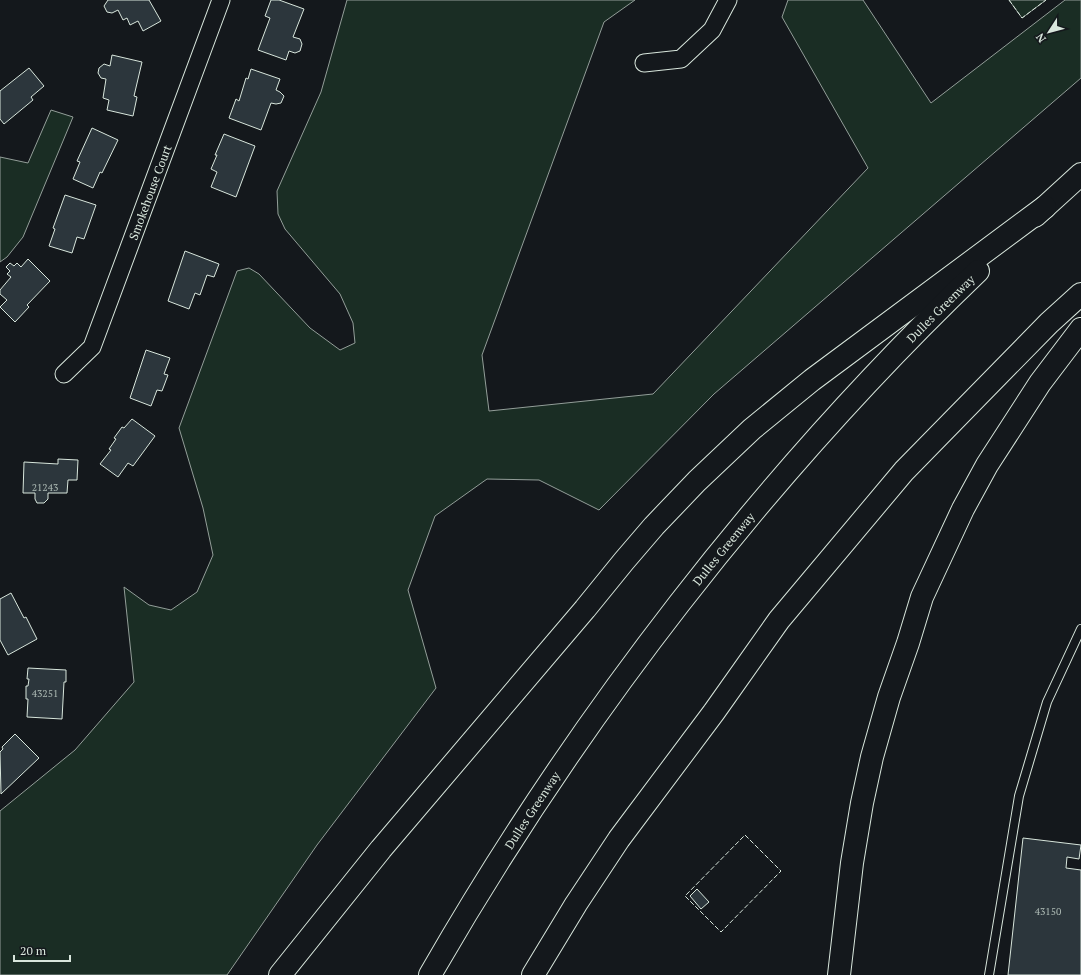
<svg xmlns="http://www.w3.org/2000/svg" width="1081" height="975" font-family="'PT Serif',serif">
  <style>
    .green { fill: #1a2d24; stroke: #939e99 }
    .building { fill: #2c363c; stroke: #d8e6dc }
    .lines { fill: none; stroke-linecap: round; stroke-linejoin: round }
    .service-casing { stroke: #d8e6dc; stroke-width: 10 }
    .minor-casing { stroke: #d8e6dc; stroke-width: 19 }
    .motorway-casing { stroke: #d8e6dc; stroke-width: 24 }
    .service { stroke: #14181c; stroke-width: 8 }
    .minor { stroke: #14181c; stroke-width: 17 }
    .motorway { stroke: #14181c; stroke-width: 22 }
    .fence { stroke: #d8e6dc; stroke-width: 1; stroke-dasharray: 5 2; stroke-linecap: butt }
    .labels { text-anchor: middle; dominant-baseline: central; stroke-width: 3; stroke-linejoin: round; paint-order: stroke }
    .number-label { font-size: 10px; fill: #adbab4 }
    .street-label { font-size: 12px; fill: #d8e6dc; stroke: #14181c }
  </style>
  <rect width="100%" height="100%" fill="#14181c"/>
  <g class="green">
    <polygon points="347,0 635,0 604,22 482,355 489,411 653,394 868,168 782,17 788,0 863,0 931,103 1065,0 1081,0 1081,78 714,394 599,510 539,480 487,479 435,516 408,590 436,688 317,845 227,975 0,975 0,811 75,750 134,682 124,587 149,605 171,610 197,592 213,555 203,508 179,428 237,271 249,268 259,274 310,328 340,350 355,343 353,323 340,294 285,229 278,214 277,191 321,92"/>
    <polygon points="1009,0 1046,0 1022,18"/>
    <polygon points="51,110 73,117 23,237 7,257 0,262 0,157 28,163"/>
  </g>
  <g class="building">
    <polygon points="108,0 149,0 161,21 143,31 138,21 130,25 127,18 123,20 118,10 112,13 107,12 104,6"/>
    <polygon points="271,0 279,0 304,9 293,37 300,39 302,44 300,51 295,53 289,51 286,60 258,50 270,18 265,16"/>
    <polygon points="112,55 142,62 134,96 137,97 133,116 107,110 109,100 103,98 106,79 101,78 98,73 99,68 104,64 110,66"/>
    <polygon points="29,68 44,86 31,97 33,100 4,124 0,119 0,91"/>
    <polygon points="251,69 280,79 276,90 280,92 284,96 281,103 276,104 271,103 261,130 229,118 236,99 239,101 246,78 248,79"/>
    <polygon points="92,128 118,140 102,173 100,172 93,188 73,179 80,162 77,161"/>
    <polygon points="224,134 255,146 236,197 211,187 217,172 211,169 217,155 215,155"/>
    <polygon points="65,195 96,205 84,239 77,237 72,253 49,246 55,229 53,228"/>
    <polygon points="185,251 219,264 214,277 207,275 200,295 195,293 189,309 168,301"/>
    <polygon points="28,259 50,281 27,305 29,307 15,322 0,307 7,300 0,294 0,290 11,277 7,274 10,271 6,267 10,263 14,266 17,263 21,267"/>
    <polygon points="146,350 170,358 164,374 168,375 162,391 157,390 151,406 130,398"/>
    <polygon points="132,419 155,436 133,466 128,463 118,477 100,464 111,450 109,449 116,439 114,438 122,427 124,428"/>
    <polygon points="58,459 78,460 77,480 68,480 67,493 48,493 48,499 44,503 37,503 35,499 35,493 23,493 24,462 58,464"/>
    <polygon points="11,593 24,618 26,617 37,639 8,655 0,640 0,599"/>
    <polygon points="28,668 66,670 66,682 64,682 62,719 27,717 28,699 26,699 26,686 28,686 29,679 27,679"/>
    <polygon points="15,734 39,758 1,794 0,752 3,749 2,747"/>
    <polygon points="1023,838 1081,845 1079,859 1067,857 1066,868 1081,870 1081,975 1008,975"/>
    <polygon points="697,889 709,902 701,909 690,896"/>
  </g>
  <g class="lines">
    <g class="service-casing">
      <polyline id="service" points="989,975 1019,796 1047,702 1081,629"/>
    </g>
    <g class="minor-casing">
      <g id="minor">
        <polyline points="644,63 681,59 712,30 728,0"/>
        <path id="s1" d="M64,374L92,347L221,0"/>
      </g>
    </g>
    <g class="motorway-casing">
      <g id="motorway">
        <polyline points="1035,216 1081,174"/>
        <polyline points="280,975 381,849 585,609 624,561 654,526 697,481 752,429 812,380 1045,207"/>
        <path id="s2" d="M430,975C577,719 765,475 978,271"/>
        <polyline points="533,975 576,904 619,839 714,712 779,620 904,471 1049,323 1081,294"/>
        <polyline points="839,975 852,863 862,803 872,757 889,697 908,643 922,597 963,509 987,465 1040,383 1081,329"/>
      </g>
    </g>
    <use href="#service" class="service"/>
    <use href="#minor" class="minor"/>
    <use href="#motorway" class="motorway"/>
    <g class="fence">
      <polyline points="1009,0 1022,18 1046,0"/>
      <polygon points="745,835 781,871 721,932 685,896"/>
    </g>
  </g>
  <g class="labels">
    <g class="number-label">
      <text x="45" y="487">21243</text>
      <text x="45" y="693">43251</text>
      <text x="1048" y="911">43150</text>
    </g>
    <g class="street-label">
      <text stroke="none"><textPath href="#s1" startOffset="204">Smokehouse Court</textPath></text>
      <text stroke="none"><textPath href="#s2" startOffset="842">Dulles Greenway</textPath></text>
      <text stroke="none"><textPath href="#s2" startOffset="518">Dulles Greenway</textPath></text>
      <text stroke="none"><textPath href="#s2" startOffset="194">Dulles Greenway</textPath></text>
    </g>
  </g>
  <g transform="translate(1049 32) rotate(234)" stroke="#14181c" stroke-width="3" paint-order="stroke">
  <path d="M0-3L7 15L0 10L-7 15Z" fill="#d8e6dc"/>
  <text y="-6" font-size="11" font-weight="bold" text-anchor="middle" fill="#d8e6dc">N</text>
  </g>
  <path d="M14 955v6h56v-6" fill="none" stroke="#d8e6dc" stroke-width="2"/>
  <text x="20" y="955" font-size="12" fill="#d8e6dc" stroke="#14181c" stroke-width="3" paint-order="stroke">20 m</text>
</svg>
